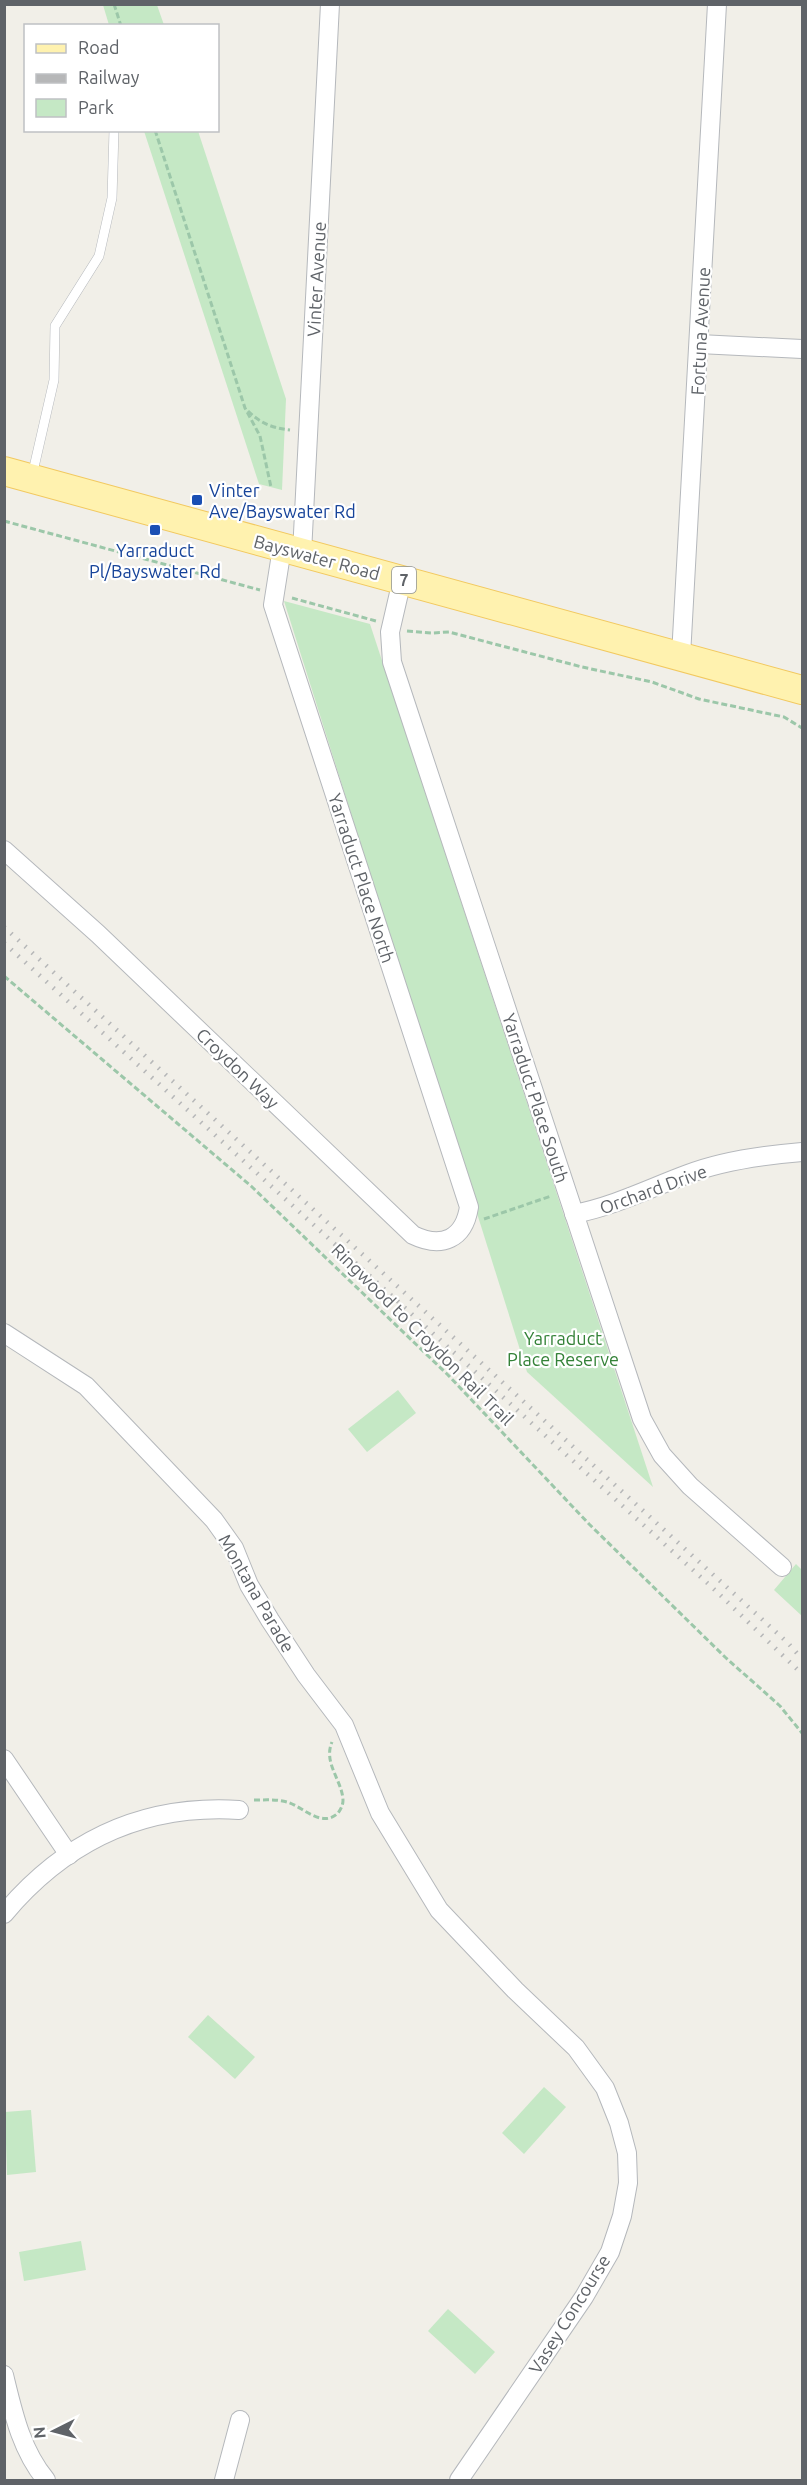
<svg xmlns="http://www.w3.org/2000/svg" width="807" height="2485" font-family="Ubuntu,sans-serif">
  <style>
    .green { fill: #c5e8c5 }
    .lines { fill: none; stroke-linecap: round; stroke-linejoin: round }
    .service-casing { stroke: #b5b8bc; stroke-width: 10 }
    .minor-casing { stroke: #b5b8bc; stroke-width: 20 }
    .primary-casing { stroke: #f2c960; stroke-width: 30 }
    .path { stroke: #9cc7a9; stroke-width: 3; stroke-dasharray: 6 3; stroke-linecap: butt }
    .service { stroke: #fff; stroke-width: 9 }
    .minor { stroke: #fff; stroke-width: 18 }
    .primary { stroke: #fff2af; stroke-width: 28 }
    .rail { stroke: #b6b7b8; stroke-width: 4.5; stroke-dasharray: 1.5 8; stroke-linecap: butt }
    .transit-dot { fill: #1a4fb4; stroke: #fff; stroke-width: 2 }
    .labels { text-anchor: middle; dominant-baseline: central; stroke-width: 4.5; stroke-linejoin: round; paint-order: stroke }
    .shield { fill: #fff; stroke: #8f9295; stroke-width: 1.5 }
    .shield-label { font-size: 16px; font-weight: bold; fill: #5f6368 }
    .street-label { font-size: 18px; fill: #5f6368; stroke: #fff }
    .transit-label { font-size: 18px; fill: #164399; stroke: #fff; text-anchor: start }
    .park-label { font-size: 18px; fill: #348238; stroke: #fff }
  </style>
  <rect width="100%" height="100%" fill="#f1efe8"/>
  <g class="green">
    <polygon points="103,5 157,5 164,25 109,25"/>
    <polygon points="144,131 198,131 286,399 282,490 259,484"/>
    <polygon points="284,601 370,624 653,1487 527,1372"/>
    <polygon points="398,1390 416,1413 367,1452 348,1429"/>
    <polygon points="796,1564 802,1570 802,1616 774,1590"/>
    <polygon points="208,2015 255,2057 235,2079 188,2037"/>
    <polygon points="544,2087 566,2107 524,2154 502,2133"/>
    <polygon points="31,2110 36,2172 7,2175 5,2112"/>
    <polygon points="81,2241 86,2270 24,2281 19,2252"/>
    <polygon points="448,2309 495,2352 475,2374 428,2331"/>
  </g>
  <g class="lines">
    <g class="service-casing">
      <polyline id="service" points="32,476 54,380 55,326 99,256 112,198 114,130"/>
    </g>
    <g class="minor-casing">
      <g id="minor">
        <polyline points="699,344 802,349"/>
        <polyline points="302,553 330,4"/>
        <polyline points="402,580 390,632 392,662 642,1419 662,1455 690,1486 782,1567"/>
        <polyline points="681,656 717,4"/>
        <path d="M4,850L98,934L413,1235C442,1249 464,1239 469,1207L273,605L282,548"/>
        <path d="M574,1214C615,1206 650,1188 688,1174C724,1160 765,1155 802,1152"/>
        <polyline points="4,1333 86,1386 214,1520 234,1548 249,1585 270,1620 306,1675 344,1725 380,1813 439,1910 515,1990 576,2048 605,2088 619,2123 627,2153 628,2183 622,2216 610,2252 584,2297 459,2480"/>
        <polyline points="4,1759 69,1855"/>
        <path d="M4,1914C66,1840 143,1804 239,1810"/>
        <path d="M4,2375C13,2412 21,2450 46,2480"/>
        <polyline points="224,2480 240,2420"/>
      </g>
    </g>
    <g class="primary-casing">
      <polyline id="primary" points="4,471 802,690"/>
    </g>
    <g class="path">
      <polyline points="114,4 121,26"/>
      <polyline points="155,130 245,408 260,436 271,487"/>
      <path d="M248,411C261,424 273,428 290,430"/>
      <polyline points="4,521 260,590"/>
      <polyline points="292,598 376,621"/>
      <polyline points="407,631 432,633 449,632 582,667 652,682 699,699 784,717 802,728"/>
      <polyline points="4,976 251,1186 448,1375 589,1524 725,1657 780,1706 802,1733"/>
      <polyline points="484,1219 551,1196"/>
      <path d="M254,1800C265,1800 276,1799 287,1802C302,1806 322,1829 338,1813C341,1809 343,1805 343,1800C342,1780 323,1763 332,1742"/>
    </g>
    <use href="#service" class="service"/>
    <use href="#minor" class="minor"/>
    <use href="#primary" class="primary"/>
    <g class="rail">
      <polyline points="4,927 788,1643 802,1659"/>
      <polyline points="4,943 716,1591 802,1674"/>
    </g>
  </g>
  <g class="transit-dot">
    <rect x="191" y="494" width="12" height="12" rx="3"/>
    <rect x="149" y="524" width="12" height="12" rx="3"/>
  </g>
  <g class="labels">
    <rect class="shield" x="392" y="567" width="24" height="26" rx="4.5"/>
    <g class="shield-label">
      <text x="404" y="580">7</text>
    </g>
    <g class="street-label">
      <text transform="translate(316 279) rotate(-87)">Vinter Avenue</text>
      <text transform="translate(700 331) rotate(-87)">Fortuna Avenue</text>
      <text transform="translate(317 557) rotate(15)">Bayswater Road</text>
      <text transform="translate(362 878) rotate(72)">Yarraduct Place North</text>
      <text transform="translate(238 1068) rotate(44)">Croydon Way</text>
      <text transform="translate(536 1098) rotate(72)">Yarraduct Place South</text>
      <text transform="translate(653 1189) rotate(-20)">Orchard Drive</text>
      <text transform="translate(423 1334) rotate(45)">Ringwood to Croydon Rail Trail</text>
      <text transform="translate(257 1593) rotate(60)">Montana Parade</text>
      <text transform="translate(569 2314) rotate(-58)">Vasey Concourse</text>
    </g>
    <g class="transit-label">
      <text x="209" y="490">Vinter<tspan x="209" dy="21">Ave/Bayswater Rd</tspan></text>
      <text x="155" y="550" text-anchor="middle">Yarraduct<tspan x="155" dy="21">Pl/Bayswater Rd</tspan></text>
    </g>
    <g class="park-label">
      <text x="563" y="1338">Yarraduct<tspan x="563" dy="21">Place Reserve</tspan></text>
    </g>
  </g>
  <rect width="807" height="2485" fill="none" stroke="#5f6368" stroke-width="12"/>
  <rect x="24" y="24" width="195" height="108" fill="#ffffff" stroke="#bfc1c3" stroke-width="1.5"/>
  <rect x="36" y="44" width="30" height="9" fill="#fff2af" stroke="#bfc1c3" stroke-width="1.5"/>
  <text x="78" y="54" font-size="18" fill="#5f6368">Road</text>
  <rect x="36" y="74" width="30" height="9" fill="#b6b7b8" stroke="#bfc1c3" stroke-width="1.5"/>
  <text x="78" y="84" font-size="18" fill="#5f6368">Railway</text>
  <rect x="36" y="99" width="30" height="18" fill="#c5e8c5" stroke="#bfc1c3" stroke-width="1.5"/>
  <text x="78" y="114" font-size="18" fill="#5f6368">Park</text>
  <g transform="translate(54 2431) rotate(264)" stroke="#ffffff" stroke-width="4.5" paint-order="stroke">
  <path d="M0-4.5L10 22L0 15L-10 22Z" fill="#5f6368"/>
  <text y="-9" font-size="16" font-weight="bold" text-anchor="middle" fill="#5f6368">N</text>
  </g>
</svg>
